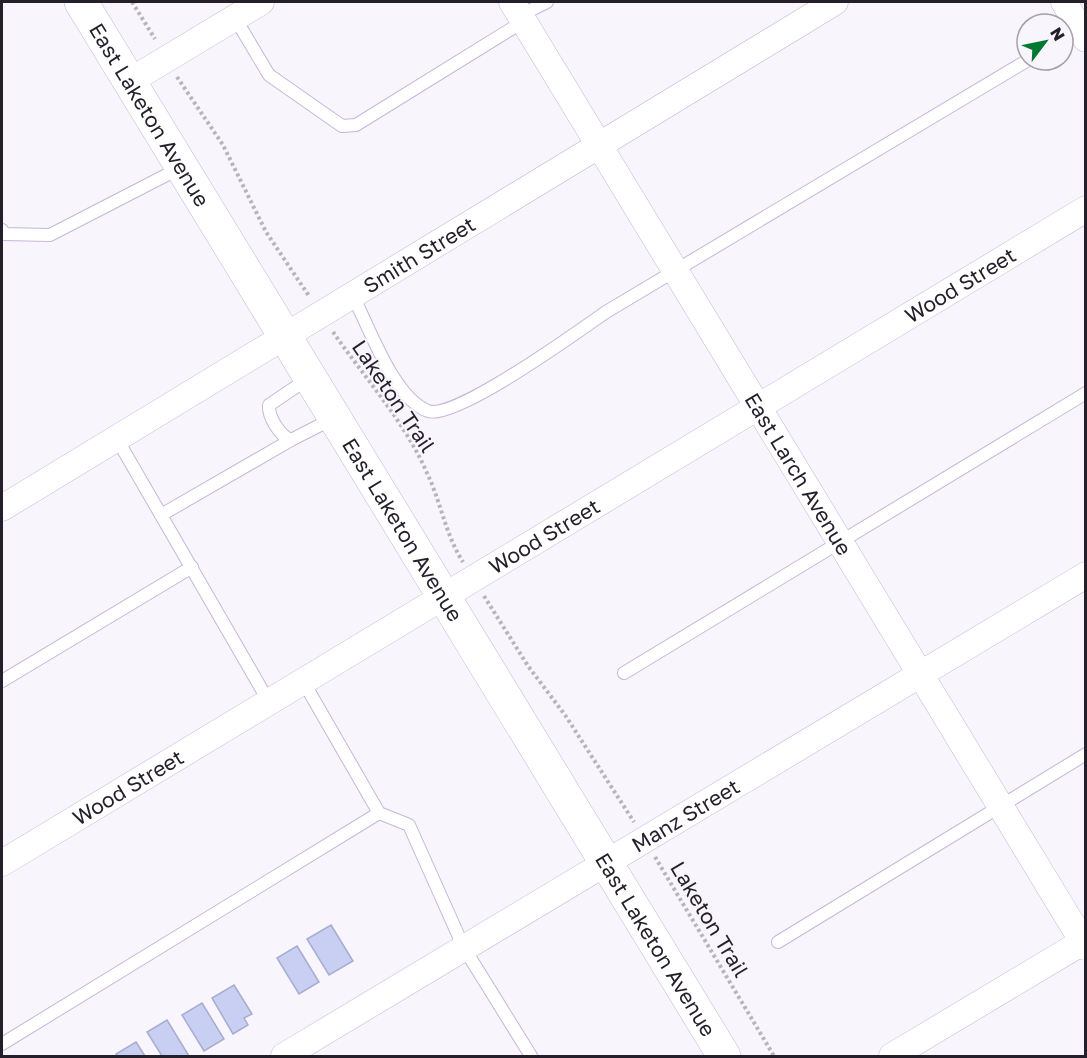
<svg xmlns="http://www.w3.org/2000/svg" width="1087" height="1058" font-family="'Golos Text',sans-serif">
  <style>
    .building { fill: #c8cff2; stroke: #a6adcf; stroke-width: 1.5 }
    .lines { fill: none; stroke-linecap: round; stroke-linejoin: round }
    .lane-casing { stroke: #c7b7d8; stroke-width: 14 }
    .street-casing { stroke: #c7b7d8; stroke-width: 27 }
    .secondary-casing { stroke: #c7b7d8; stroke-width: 34 }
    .path { stroke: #b8b4bc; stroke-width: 4; stroke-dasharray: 3 3; stroke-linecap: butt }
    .lane { stroke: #fff; stroke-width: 12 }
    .street { stroke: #fff; stroke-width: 26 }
    .secondary { stroke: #fff; stroke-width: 33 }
    .labels { text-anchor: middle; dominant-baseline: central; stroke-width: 4.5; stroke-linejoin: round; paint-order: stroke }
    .street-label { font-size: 21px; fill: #251f2b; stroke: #f8f5fc }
  </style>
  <rect width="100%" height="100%" fill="#f8f5fc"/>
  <g class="building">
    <polygon points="331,925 353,961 329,975 307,939"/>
    <polygon points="297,946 319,982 299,994 277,958"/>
    <polygon points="234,985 252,1014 244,1018 248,1025 233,1034 212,998"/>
    <polygon points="202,1003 224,1039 204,1051 182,1015"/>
    <polygon points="167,1020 189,1056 162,1056 147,1032"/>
    <polygon points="136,1042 145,1056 117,1056 116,1054"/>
  </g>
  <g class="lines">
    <g class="lane-casing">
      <g id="lane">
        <polyline points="521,15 547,2"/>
        <polyline points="235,18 269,75 342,126 356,125 524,21"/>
        <polyline points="1063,38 1079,28"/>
        <polyline points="2,230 4,234 50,235 180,168"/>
        <path d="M352,294C369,326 393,398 428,411C454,421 579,331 606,312L1028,60"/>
        <path d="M309,378L269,405C268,417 280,436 291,440L334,418"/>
        <polyline points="117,439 269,702"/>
        <polyline points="161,515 291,440"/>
        <polyline points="624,673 1086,393"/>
        <polyline points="2,681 192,567"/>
        <polyline points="303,681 379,813 409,825 464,948 531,1056"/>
        <polyline points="778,942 1086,754"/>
        <polyline points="2,1044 379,813"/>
      </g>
    </g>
    <g class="street-casing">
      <g id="street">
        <path id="s1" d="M512,2L1086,947"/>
        <polyline points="1064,2 1086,39"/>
        <polyline points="130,81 261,2"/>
        <path id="s2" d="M2,508L835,2"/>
        <path id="s3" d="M2,863L1086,209"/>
        <path id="s4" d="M284,1056L1086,575"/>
        <polyline points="892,1056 1086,940"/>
      </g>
    </g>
    <g class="secondary-casing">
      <g id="secondary">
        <path id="s5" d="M81,2L724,1056"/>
      </g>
    </g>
    <g class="path">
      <polyline points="132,2 155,39"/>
      <polyline points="177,77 223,145 266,232 309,296"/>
      <path d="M333,332C365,378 405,422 427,473C441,502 445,534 463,562"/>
      <polyline points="484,596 528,666 565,715 634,822"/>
      <polyline points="655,857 774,1056"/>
    </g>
    <use href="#lane" class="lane"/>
    <use href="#street" class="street"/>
    <use href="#secondary" class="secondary"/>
  </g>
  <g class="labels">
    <g class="street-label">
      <text stroke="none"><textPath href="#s5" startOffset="132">East Laketon Avenue</textPath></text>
      <text stroke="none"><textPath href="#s2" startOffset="488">Smith Street</textPath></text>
      <text stroke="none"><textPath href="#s3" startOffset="1119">Wood Street</textPath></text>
      <text transform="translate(394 396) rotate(56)">Laketon Trail</text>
      <text stroke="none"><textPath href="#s1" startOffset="552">East Larch Avenue</textPath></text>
      <text stroke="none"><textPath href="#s5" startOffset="618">East Laketon Avenue</textPath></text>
      <text stroke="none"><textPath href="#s3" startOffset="633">Wood Street</textPath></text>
      <text stroke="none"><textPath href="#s3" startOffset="147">Wood Street</textPath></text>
      <text stroke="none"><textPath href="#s4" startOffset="468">Manz Street</textPath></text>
      <text transform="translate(710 919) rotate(59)">Laketon Trail</text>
      <text stroke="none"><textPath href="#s5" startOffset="1104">East Laketon Avenue</textPath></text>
    </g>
  </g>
  <rect width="1087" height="1058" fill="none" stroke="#251f2b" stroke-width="6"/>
  <g transform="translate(1045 42) rotate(58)"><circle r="28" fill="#f8f5fc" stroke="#a49fa8" stroke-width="1.5"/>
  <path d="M0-4.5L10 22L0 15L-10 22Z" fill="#007930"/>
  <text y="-9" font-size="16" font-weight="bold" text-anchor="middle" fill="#251f2b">N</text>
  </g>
</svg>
